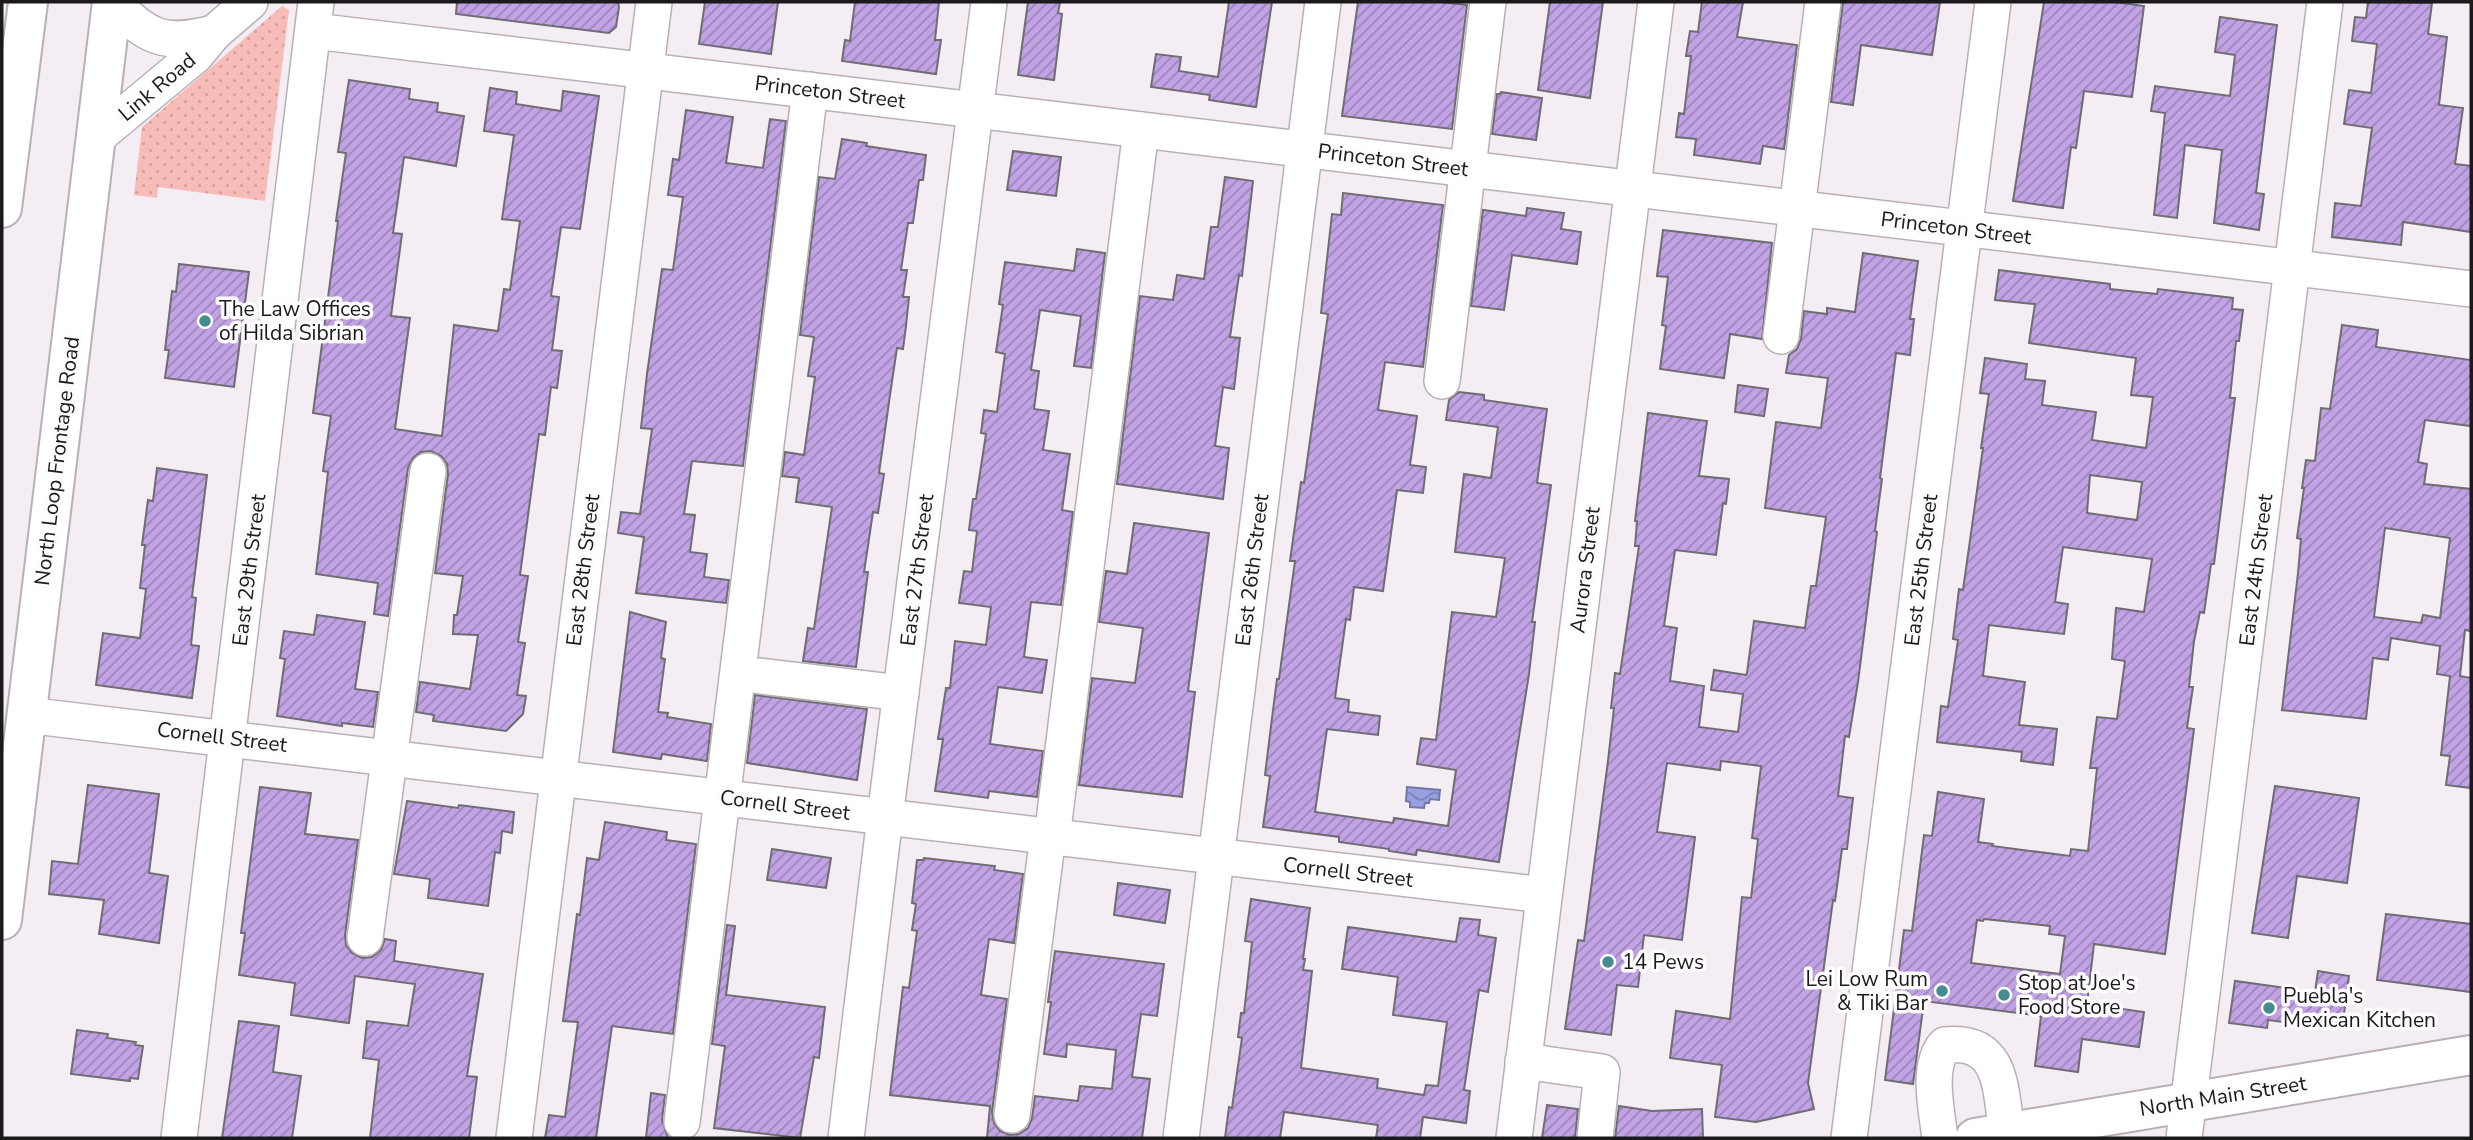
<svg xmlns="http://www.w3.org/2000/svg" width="2473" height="1140" font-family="'Nunito Sans',sans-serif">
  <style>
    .grass { fill: url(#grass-dots) }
    .water { fill: url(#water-waves); stroke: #7277a6; stroke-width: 2 }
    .building { fill: url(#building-hatch); stroke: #6f6c72; stroke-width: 2; fill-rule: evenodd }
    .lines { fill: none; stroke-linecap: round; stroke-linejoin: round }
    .minor-casing { stroke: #b7b1b6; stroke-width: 38 }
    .major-casing { stroke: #b7b1b6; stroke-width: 42 }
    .highway-casing { stroke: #b7b1b6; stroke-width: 42 }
    .minor { stroke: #fff; stroke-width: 35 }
    .major { stroke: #fff; stroke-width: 38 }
    .highway { stroke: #fff; stroke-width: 38 }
    .poi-dot { fill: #448c90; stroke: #fefcfe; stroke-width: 2.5 }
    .labels { text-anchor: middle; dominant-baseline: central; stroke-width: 7; stroke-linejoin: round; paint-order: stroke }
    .street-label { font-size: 21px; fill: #1b191b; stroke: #fefcfe }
    .poi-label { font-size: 21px; fill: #1b191b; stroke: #fefcfe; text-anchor: start }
  </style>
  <defs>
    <pattern id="grass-dots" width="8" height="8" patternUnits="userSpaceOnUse" patternTransform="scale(1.75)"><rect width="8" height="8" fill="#f8bcb8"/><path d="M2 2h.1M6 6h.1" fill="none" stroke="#d4a19e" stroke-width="1.8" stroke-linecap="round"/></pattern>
    <pattern id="water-waves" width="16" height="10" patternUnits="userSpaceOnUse" patternTransform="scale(1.75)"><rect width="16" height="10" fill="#979fe1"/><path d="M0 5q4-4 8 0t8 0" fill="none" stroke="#7a81b6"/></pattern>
    <pattern id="building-hatch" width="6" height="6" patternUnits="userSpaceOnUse" patternTransform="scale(1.75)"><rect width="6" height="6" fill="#c1a3e5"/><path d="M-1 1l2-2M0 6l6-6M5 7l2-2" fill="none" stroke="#9c84b9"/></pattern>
  </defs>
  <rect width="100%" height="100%" fill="#f4edf3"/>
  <polygon class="grass" points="282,6 289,10 265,201 158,187 157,198 134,195 142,127"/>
  <polygon class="water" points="1407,787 1440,790 1439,800 1430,799 1429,803 1425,803 1424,808 1410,807 1410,802 1406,801"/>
  <g class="building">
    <polygon points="457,2 618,2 619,7 616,27 609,33 456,14"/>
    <polygon points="705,2 778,2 771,54 699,44"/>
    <polygon points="855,2 939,2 935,40 941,40 936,74 842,61 845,40 850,41"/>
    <polygon points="1028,2 1060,2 1058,13 1062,14 1054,80 1018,75"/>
    <polygon points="1229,2 1272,2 1256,107 1209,100 1210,95 1151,87 1156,54 1181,57 1179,71 1218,77"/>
    <polygon points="1358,2 1441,2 1467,5 1452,129 1342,116"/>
    <polygon points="1550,2 1603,2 1590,98 1538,90"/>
    <polygon points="1702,2 1743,2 1737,37 1797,45 1784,149 1763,146 1760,164 1694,155 1696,139 1676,137 1679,113 1684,114 1691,56 1686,56 1690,31 1698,32"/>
    <polygon points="1843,2 1940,2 1932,55 1861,45 1853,105 1831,102"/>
    <polygon points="2044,2 2115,2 2144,6 2132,97 2084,91 2076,148 2071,147 2063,208 2013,201"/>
    <polygon points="2368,2 2432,3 2428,34 2447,37 2439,105 2463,108 2455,164 2471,166 2471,232 2403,222 2401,245 2332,237 2335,203 2361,206 2372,128 2344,124 2349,90 2371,93 2377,44 2352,41 2355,17 2366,18"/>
    <polygon points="2220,17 2277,25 2256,193 2264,194 2259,230 2214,223 2222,150 2185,145 2177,218 2154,215 2165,113 2151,111 2155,86 2230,96 2235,55 2215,52"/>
    <polygon points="349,80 410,89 409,99 438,103 437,112 464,116 456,166 404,157 393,233 402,234 391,316 410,318 395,429 442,436 454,325 498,331 504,289 510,290 520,221 502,219 514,135 484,131 490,88 517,92 516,104 561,111 563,91 599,96 580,229 561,227 551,296 559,297 552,350 562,351 557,388 551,387 545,435 539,434 520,575 528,576 518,642 525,643 517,695 526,696 523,714 506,731 433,721 434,715 416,712 420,682 470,689 478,635 453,634 454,615 457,615 463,576 435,573 448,474 447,464 441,456 431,451 421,452 413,458 408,468 388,616 374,614 378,583 316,574 328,472 323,471 331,416 313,413 338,221 336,221 346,153 338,152"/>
    <polygon points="1501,92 1542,98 1536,140 1492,134 1497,94 1500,94"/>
    <polygon points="686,110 733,117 726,163 763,168 770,119 786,121 743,466 692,461 684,514 695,515 690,552 707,554 704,577 729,580 726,603 636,593 644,537 618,533 621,512 640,514 652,429 641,428 647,374 662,269 673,270 683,197 668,195 673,159 679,160"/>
    <polygon points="842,139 867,143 866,146 926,155 923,180 919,180 913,223 908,223 901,270 907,270 903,297 909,297 906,326 903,349 897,348 891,388 879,473 884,474 878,513 873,512 864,572 868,572 856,667 803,661 808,628 814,629 832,507 796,502 799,478 782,476 785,452 804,455 815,377 808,376 814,337 800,335 819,177 835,179"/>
    <polygon points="1013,151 1061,157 1056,196 1007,190"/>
    <polygon points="1225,177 1253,181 1242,276 1239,275 1230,337 1240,338 1234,389 1223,387 1215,446 1229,448 1223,499 1117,484 1140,296 1173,300 1177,275 1204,279 1211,227 1218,227"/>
    <polygon points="1343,193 1443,205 1423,367 1385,362 1378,410 1417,416 1410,465 1426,467 1423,493 1397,490 1383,591 1354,587 1350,620 1346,619 1335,698 1349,700 1348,712 1380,716 1378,735 1327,729 1315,812 1393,823 1394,818 1448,826 1456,770 1417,764 1421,738 1436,740 1452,612 1496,617 1505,558 1455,552 1464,474 1491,478 1498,427 1446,420 1449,400 1459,392 1484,395 1484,400 1547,409 1537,483 1551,485 1532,622 1535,622 1529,674 1499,862 1417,850 1416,855 1389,851 1389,849 1339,842 1339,837 1263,827 1270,776 1265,775 1272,718 1277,679 1279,679 1295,561 1290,561 1301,482 1304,483 1328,314 1321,313 1332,214 1341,215"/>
    <polygon points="1527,208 1564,213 1561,229 1581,232 1577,264 1512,255 1504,310 1471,306 1483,210 1526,216"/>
    <polygon points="1663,230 1772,243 1762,339 1730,334 1724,378 1660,369 1666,326 1662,325 1668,277 1657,276"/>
    <polygon points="1077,249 1105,253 1091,368 1074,366 1081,316 1040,310 1031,370 1039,371 1034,409 1049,411 1043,450 1070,454 1062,510 1073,512 1061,605 1031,602 1024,657 1047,660 1042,693 998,687 990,744 1043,751 1037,797 989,791 988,798 935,791 943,739 938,739 946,688 950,688 955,641 986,645 991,607 959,603 964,571 972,572 977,531 969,530 973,499 976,499 986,434 981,433 984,410 997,412 1005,354 996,352 1003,305 999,304 1005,262 1074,271"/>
    <polygon points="1863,253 1918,261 1910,319 1914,319 1910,355 1896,353 1880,478 1882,479 1875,531 1877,532 1858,682 1849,737 1845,736 1838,796 1853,798 1847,849 1842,849 1835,901 1833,900 1808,1083 1814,1109 1756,1122 1715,1117 1722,1065 1670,1058 1676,1011 1730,1019 1742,897 1751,898 1758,839 1752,838 1761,766 1721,761 1720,770 1667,763 1657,832 1695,837 1682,940 1644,935 1638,987 1617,985 1611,1035 1565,1029 1578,940 1584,941 1608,761 1614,708 1611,708 1615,673 1620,674 1639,546 1635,546 1637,521 1635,521 1648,413 1707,421 1699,476 1729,479 1726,504 1723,503 1716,555 1675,550 1664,626 1677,628 1670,681 1704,686 1699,727 1738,732 1743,694 1711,690 1714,670 1746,675 1747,673 1754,621 1805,628 1811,586 1816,586 1826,517 1765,508 1776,422 1821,428 1828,378 1786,373 1789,355 1797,349 1801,339 1804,311 1827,314 1827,308 1855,312"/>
    <polygon points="179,264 249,272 234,387 165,378 169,350 165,350 172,291 176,292"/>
    <path d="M1999,270L2110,284V289L2157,294L2158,289L2233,298L2232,309L2243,310L2239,341H2236L2230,398H2235L2214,564H2211L2204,613L2200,612L2194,641L2189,687H2193L2187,728L2194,729L2165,954L2094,944L2087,1004L2144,1012L2139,1047L2082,1039L2078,1072L2035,1066L2041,1016L1924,1001L1913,1084L1885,1080L1904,930L1912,931L1924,835L1932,836L1938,792L1984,799L1978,842L1993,844L1992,846L2070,856L2071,849L2088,851L2097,768H2090L2097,717L2117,719L2125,661L2112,659L2116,608L2144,612L2152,559L2063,547L2055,602L2068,604L2064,634L1989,625L1983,676L2025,682L2019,725L2057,729L2053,765L2021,761L2022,752L1937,742L1941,706L1948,707L1958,640L1953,639L1959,589L1963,590L1983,448H1981L1989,394L1980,393L1985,358L2027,364L2025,379L2045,381L2042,405L2096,412L2092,440L2146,448L2153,397L2131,395L2136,358L2029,343L2035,304L1995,300ZM2090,475L2142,482L2137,520L2087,513ZM1984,919L2050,926L2049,934L2065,936L2060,974L1971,963L1977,920L1983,921Z"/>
    <path d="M2342,325L2378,330L2376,347L2471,360V426L2425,420L2418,462L2427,464L2424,484L2471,489V631L2465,630L2460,676L2471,678V788L2446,785L2450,756L2441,755L2450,676L2437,674L2440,646L2391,638L2388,660L2373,658L2366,719L2282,710L2298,573L2301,539L2297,538L2304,488H2302L2306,460L2315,461L2321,408L2330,409ZM2385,528L2450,538L2440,618L2423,615L2421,623L2374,617Z"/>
    <polygon points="1738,385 1768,389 1764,416 1735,412"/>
    <polygon points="157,468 207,475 192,597 196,598 191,645 199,646 192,698 96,685 103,633 140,638 146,589 140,588 145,545 142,545 148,500 153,501"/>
    <polygon points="1134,523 1209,533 1188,691 1195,692 1182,797 1079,785 1092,678 1135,683 1143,628 1099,622 1106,571 1127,574"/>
    <polygon points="630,612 666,622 661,658 665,659 658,712 668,713 667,717 711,724 707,761 662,754 661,759 613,752"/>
    <polygon points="317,615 365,622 355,689 378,692 373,727 342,723 342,726 277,716 285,659 280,658 284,631 314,635"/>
    <polygon points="755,695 867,709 857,780 747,763"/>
    <polygon points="88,785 159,794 149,873 168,876 159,943 99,934 104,900 49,894 52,861 78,864"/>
    <polygon points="2275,786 2359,798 2347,883 2297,876 2288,938 2252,933"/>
    <polygon points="260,787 311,793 305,834 358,840 345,935 346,945 352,953 362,958 372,957 381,950 385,939 396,941 394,961 483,974 467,1076 477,1077 469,1138 370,1138 379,1060 363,1058 367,1021 408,1026 415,984 355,976 349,1023 291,1015 295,983 239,975 245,933 241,933"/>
    <polygon points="407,801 458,808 459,805 514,812 512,833 502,831 500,853 495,852 488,906 428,898 430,879 394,874"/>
    <polygon points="605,822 667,832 666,840 696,844 673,1034 612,1026 596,1138 545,1138 549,1115 565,1117 578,1022 563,1021 577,914 580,915 587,858 599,860"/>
    <polygon points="772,849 831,858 826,888 767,880"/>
    <polygon points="924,858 995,866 994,870 1023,874 1014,943 989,939 981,995 1007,999 992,1112 994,1123 1000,1131 1010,1135 1019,1134 1028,1128 1032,1118 1035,1096 1078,1101 1080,1086 1112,1089 1116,1050 1067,1044 1066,1057 1044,1054 1051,1002 1048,1002 1055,951 1164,964 1157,1016 1141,1014 1132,1077 1150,1079 1142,1138 987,1138 990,1106 890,1095 903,987 909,988 917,931 912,930 916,904 912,903 917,860 923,860"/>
    <polygon points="1118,883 1170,890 1165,923 1114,915"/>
    <polygon points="1251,899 1310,908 1303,959 1305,959 1303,970 1312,971 1301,1068 1378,1079 1377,1088 1424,1095 1426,1085 1438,1086 1447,1022 1393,1015 1398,977 1342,969 1348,927 1456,942 1460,918 1480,920 1478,935 1496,938 1488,992 1479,990 1464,1090 1470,1091 1466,1123 1423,1117 1420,1138 1376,1138 1378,1125 1284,1112 1280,1138 1225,1138 1229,1107 1232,1108 1242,1038 1238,1037 1241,1013 1244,1013 1252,942 1245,941"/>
    <polygon points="2386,914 2471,924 2471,992 2377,980"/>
    <polygon points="727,925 735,926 726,995 825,1007 819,1058 814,1057 800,1138 714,1128 725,1046 712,1044"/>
    <polygon points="2318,971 2349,976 2342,1029 2268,1020 2267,1028 2229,1023 2235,981 2315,992"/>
    <polygon points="239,1021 279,1026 273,1072 301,1076 292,1138 222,1138"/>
    <polygon points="77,1030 108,1034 107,1038 136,1042 135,1045 143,1046 138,1079 130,1078 130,1081 71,1074"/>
    <polygon points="651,1093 665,1095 662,1120 668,1138 646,1138"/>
    <polygon points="1547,1105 1578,1109 1575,1138 1542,1138"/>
    <polygon points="1619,1106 1652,1111 1702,1109 1703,1138 1615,1138"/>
  </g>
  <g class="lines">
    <g class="minor-casing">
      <g id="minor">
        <path d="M112,2C149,38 162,46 214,33"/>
        <polyline points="314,31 2471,289"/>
        <polyline points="96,138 196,55 214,33 250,2"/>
        <polyline points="1781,336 1823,2"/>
        <polyline points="1442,381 1488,2"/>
        <polyline points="760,676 901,693"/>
        <polyline points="26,715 1543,895"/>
        <polyline points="1052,837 1141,130"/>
        <polyline points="365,938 428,471"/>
        <polyline points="1523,1061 1602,1072 1595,1138"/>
        <polyline points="1012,1115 1048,836"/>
        <polyline points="682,1122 810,90"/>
        <polyline points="179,1138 316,2"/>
        <polyline points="514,1138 654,2"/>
        <polyline points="846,1138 885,817 989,2"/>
        <polyline points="1181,1138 1323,2"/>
        <polyline points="1514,1138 1656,2"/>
        <polyline points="1849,1138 1993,2"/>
        <path d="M1940,1138C1937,1112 1926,1066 1945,1045C2004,1039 2000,1090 2007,1133"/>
        <polyline points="2184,1138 2325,2"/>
      </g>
    </g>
    <g class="major-casing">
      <g id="major">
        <polyline points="2,920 112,2"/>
        <polyline points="1975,1138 2471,1055"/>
      </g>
    </g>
    <g class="highway-casing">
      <polyline id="highway" points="2,208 28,2"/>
    </g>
    <use href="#minor" class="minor"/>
    <use href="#major" class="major"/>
    <use href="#highway" class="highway"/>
  </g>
  <g class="poi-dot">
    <circle cx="205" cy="321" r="7"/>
    <circle cx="1608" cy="962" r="7"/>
    <circle cx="1942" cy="991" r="7"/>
    <circle cx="2004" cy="995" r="7"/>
    <circle cx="2269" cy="1008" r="7"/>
  </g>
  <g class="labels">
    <g class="street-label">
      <text transform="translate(157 87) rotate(-40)">Link Road</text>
      <text transform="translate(830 92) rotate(7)">Princeton Street</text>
      <text transform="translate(1393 160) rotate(7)">Princeton Street</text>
      <text transform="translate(1956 228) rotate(7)">Princeton Street</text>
      <text transform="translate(57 461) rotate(-83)">North Loop Frontage Road</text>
      <text transform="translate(249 570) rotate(-83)">East 29th Street</text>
      <text transform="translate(583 570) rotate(-83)">East 28th Street</text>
      <text transform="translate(917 570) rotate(-83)">East 27th Street</text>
      <text transform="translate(1252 570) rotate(-83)">East 26th Street</text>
      <text transform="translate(1585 570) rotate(-83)">Aurora Street</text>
      <text transform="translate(1921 570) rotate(-83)">East 25th Street</text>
      <text transform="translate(2256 570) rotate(-83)">East 24th Street</text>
      <text transform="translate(222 737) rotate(7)">Cornell Street</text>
      <text transform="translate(785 805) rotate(7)">Cornell Street</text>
      <text transform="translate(1348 872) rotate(7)">Cornell Street</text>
      <text transform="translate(2223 1096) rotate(-9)">North Main Street</text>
    </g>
    <g class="poi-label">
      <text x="219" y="309">The Law Offices<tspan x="219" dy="24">of Hilda Sibrian</tspan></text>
      <text x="1622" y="962">14 Pews</text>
      <text x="1928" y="979" text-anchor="end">Lei Low Rum<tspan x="1928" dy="24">&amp; Tiki Bar</tspan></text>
      <text x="2018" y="983">Stop at Joe's<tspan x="2018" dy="24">Food Store</tspan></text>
      <text x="2283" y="996">Puebla's<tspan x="2283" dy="24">Mexican Kitchen</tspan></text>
    </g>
  </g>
  <rect width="2473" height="1140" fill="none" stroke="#1b191b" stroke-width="7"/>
</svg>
